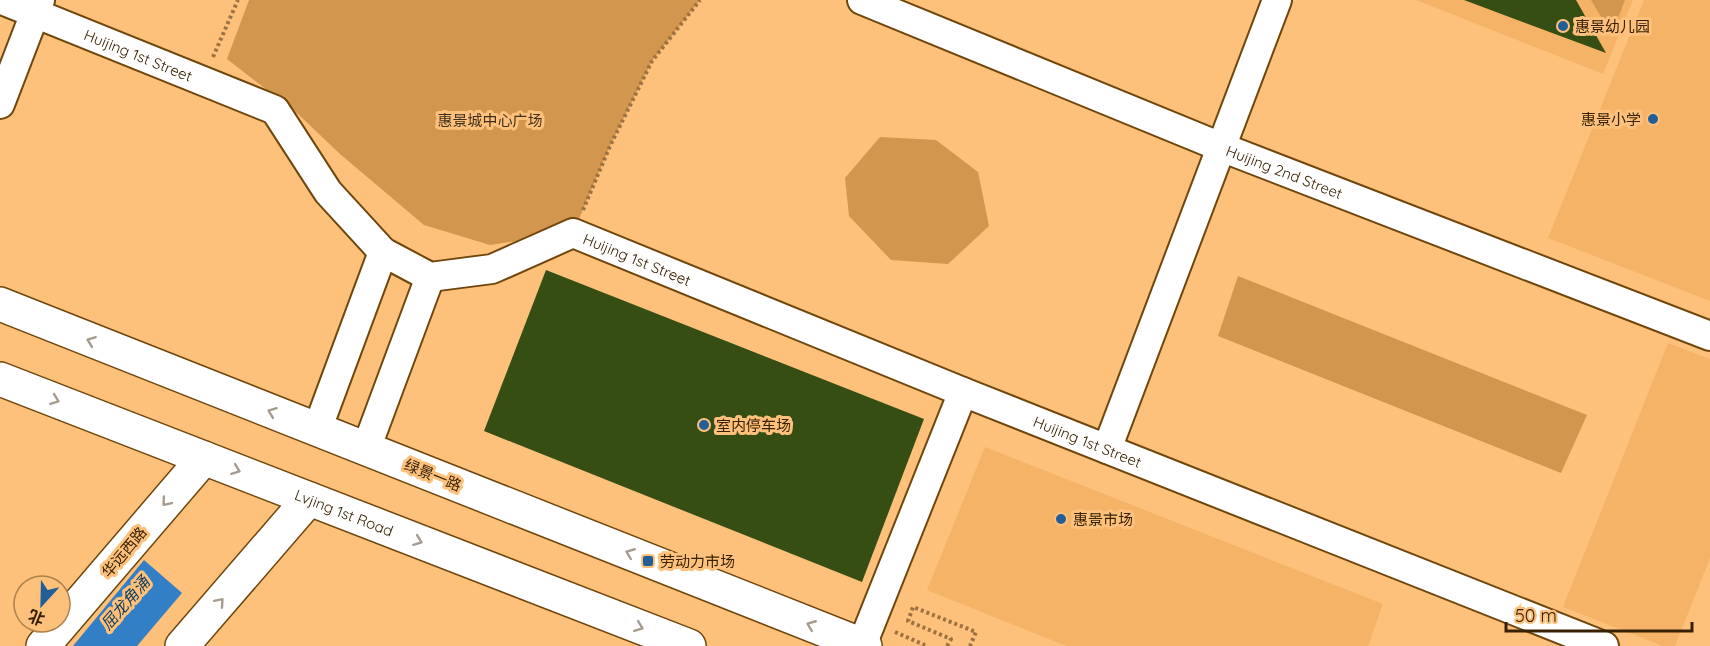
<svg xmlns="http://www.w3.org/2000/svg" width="1710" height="646" font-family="Quicksand,'Noto Sans SC',sans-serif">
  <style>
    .built { fill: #f4b367 }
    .green { fill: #d2964f }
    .water { fill: #327fc5 }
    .building { fill: #364e14 }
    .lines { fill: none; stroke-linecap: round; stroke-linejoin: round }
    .minor-casing { stroke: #6f460c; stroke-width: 32 }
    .tertiary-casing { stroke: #6f460c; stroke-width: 36 }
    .secondary-casing { stroke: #6f460c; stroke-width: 36 }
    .path { stroke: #9c7241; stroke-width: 4; stroke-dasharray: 3 3; stroke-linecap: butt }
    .minor { stroke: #fff; stroke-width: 28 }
    .tertiary { stroke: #fff; stroke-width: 33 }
    .secondary { stroke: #fff; stroke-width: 33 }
    .oneway { stroke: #a59b8e }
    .poi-dot { fill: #225f96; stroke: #fdc17c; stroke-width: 2 }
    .labels { text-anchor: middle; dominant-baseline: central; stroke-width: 6; stroke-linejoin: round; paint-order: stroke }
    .poi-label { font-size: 15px; fill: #382103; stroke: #fdc17c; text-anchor: start }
    .street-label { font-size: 15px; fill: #382103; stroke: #fdc17c }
    .park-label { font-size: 15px; fill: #3f2f1c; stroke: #fdc17c }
    .water-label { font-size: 16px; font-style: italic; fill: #123b5f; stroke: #fdc17c }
  </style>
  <rect width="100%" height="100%" fill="#fdc17c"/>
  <g class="built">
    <polygon points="1416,0 1633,0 1603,74"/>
    <polygon points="1644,0 1710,0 1710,301 1548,238"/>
    <polygon points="1668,343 1710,359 1710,558 1675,646 1663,646 1563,607"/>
    <polygon points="985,447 1383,604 1368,646 1066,646 927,590"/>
  </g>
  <g class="green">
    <polygon points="249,0 700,0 652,61 610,146 573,233 490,245 424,225 340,154 298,114 227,59"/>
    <polygon points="1591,0 1625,0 1612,35"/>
    <polygon points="880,137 936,140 978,172 989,226 948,264 891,260 849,216 845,178"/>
    <polygon points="1238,276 1587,415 1561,473 1218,336"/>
  </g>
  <polygon class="water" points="144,560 182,593 137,646 73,646"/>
  <g class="building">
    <polygon points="1464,0 1576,0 1606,53"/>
    <polygon points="546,270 924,419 862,582 484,431"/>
  </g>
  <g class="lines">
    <g class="minor-casing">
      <g id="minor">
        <path id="s1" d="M2,0L275,110L328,192L383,252L430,277L492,269L573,233L963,392L1604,646"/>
        <path id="s2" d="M862,0L1221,147L1710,336"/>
        <polyline points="0,104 40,0"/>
        <polyline points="317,430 383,252"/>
        <polyline points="366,449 430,277"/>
        <polyline points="1107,449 1277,0"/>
        <polyline points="862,645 963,392"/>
      </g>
    </g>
    <g class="tertiary-casing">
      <g id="tertiary">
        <polyline points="43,646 204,458"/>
        <polyline points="182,646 309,499"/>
      </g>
    </g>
    <g class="secondary-casing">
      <g id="secondary">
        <polyline points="0,304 865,646"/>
        <path id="s3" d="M0,379L689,646"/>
      </g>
    </g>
    <g class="path">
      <polyline points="213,57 238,0"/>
      <polyline points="583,210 610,146 652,61 700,0"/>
      <polyline points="895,632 927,646"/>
      <polyline points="947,646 951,639 908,621 913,607 976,632 970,646"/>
    </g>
    <use href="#minor" class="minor"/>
    <use href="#tertiary" class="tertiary"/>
    <use href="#secondary" class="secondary"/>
  </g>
  <defs><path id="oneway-chevron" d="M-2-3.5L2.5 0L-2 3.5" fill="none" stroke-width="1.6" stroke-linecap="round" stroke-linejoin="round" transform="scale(1.5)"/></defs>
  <g class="oneway">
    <use href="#oneway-chevron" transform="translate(91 341) rotate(-159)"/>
    <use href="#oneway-chevron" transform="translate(55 400) rotate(21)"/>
    <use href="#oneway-chevron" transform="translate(272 412) rotate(-159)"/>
    <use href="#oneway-chevron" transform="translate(236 470) rotate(21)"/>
    <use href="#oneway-chevron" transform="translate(166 502) rotate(130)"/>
    <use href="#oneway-chevron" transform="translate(418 541) rotate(21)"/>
    <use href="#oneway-chevron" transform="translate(630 553) rotate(-158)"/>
    <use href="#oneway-chevron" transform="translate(220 602) rotate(-49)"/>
    <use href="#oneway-chevron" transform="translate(811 625) rotate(-158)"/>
    <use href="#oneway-chevron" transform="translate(639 627) rotate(21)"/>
  </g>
  <g class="poi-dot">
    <circle cx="1563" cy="26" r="6"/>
    <circle cx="1653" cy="119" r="6"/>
    <circle cx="704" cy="425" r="6"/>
    <circle cx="1061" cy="519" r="6"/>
    <rect x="642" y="555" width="12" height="12" rx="3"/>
  </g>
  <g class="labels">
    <g class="poi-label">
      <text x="1575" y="26">惠景幼儿园</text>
      <text x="1641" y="119" text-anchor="end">惠景小学</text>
      <text x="716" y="425">室内停车场</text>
      <text x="1073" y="519">惠景市场</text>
      <text x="660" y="561">劳动力市场</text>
    </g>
    <g class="street-label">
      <text stroke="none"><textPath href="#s1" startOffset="147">Huijing 1st Street</textPath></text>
      <text stroke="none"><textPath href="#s2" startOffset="456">Huijing 2nd Street</textPath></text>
      <text stroke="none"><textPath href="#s1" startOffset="747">Huijing 1st Street</textPath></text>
      <text stroke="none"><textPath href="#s1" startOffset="1233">Huijing 1st Street</textPath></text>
      <text transform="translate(433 475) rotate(22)">绿景一路</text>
      <text stroke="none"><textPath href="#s3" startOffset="369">Lvjing 1st Road</textPath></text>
      <text transform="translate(124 552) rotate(-50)">华远西路</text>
    </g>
    <g class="park-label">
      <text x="490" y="120">惠景城中心广场</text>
    </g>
    <g class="water-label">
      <text transform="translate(125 603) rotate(-49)">屈龙角涌</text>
    </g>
  </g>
  <g transform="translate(42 604) rotate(202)"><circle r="28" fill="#fdc17c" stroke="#ae814c" stroke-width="1.5"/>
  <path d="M0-4.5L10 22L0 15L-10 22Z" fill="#225f96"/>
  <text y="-9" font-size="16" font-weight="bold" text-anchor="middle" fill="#382103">北</text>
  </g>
  <path d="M1506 622v9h186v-9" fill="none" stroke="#382103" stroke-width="3"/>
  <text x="1515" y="622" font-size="18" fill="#382103" stroke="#fdc17c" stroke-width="4.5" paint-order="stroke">50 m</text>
</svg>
